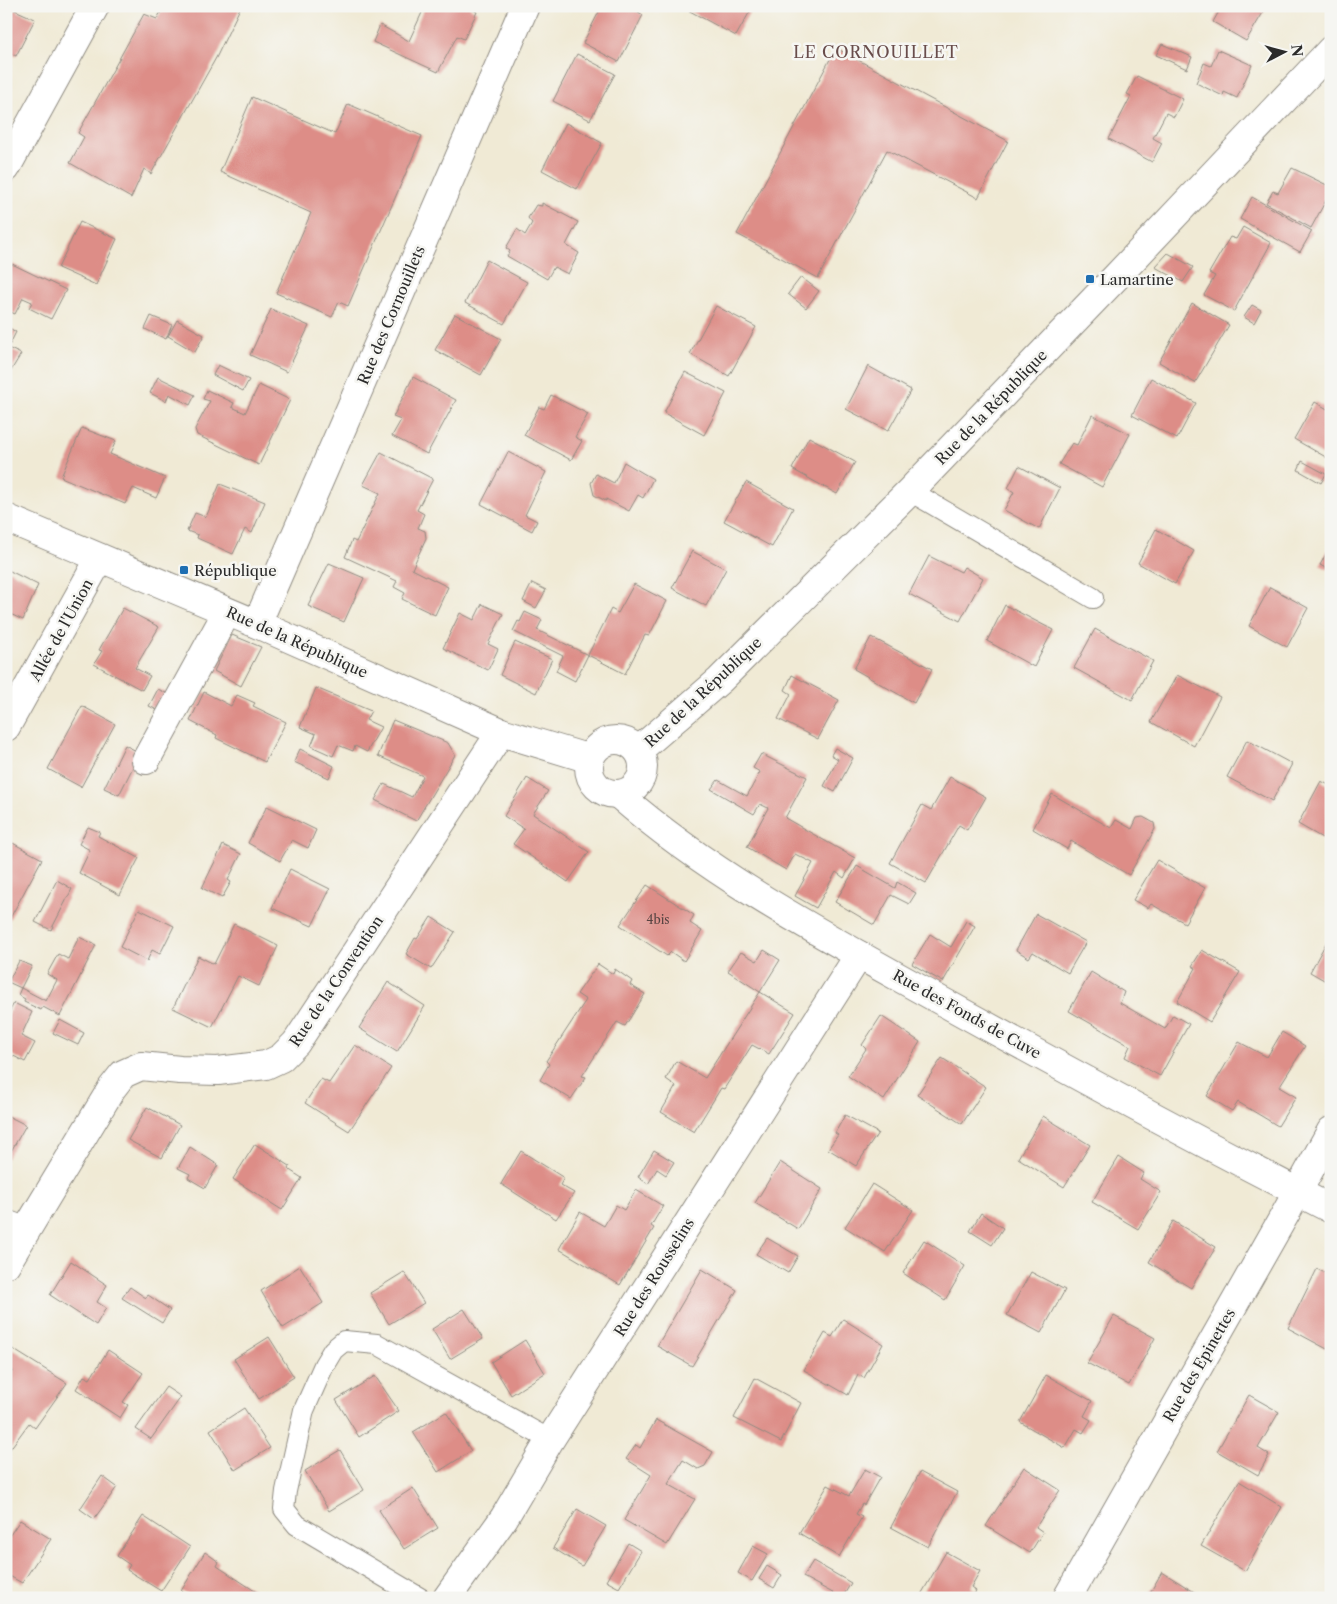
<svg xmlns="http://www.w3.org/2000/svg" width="1337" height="1604" font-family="'Libre Caslon Text',serif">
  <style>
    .building { fill: #dd8d87 }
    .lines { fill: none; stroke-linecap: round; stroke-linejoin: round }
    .lane-casing { stroke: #8e8a80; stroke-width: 22 }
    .street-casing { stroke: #8e8a80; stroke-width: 30 }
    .secondary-casing { stroke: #8e8a80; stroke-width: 30 }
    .lane { stroke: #fff; stroke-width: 20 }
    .street { stroke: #fff; stroke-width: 28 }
    .secondary { stroke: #fff; stroke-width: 28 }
    .poi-dot { fill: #1f6fb2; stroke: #f6f6f2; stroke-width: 2 }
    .labels { text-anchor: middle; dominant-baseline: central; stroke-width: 5; stroke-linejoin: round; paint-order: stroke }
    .number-label { font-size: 12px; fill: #584442 }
    .poi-label { font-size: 15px; fill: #2b2b2b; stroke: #f6f6f2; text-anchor: start }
    .street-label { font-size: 15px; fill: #2b2b2b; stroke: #f6f6f2 }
    .neighbourhood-label { font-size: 16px; letter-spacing: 1px; fill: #694d4b; stroke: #f6f6f2 }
  </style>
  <rect width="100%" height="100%" fill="#f6f6f2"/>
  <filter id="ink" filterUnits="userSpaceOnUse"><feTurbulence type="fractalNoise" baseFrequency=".02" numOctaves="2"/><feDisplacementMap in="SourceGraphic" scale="10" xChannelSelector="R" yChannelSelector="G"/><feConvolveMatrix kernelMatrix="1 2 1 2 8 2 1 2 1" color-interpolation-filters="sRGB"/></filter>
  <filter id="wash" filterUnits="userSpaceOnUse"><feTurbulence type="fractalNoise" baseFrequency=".0096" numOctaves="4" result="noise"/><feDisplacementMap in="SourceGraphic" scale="20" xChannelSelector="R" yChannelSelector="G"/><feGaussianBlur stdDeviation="1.12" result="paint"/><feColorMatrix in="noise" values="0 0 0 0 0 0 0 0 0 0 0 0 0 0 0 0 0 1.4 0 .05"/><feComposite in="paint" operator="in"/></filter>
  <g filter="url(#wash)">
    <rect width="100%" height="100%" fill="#f0ead5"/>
    <g id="blocks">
      <g class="building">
        <polygon points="6,6 35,19 16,56 6,51"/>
        <polygon points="164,6 241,6 217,56 151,174 144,169 131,198 70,163 84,137 78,133 144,14 157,19"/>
        <polygon points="425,6 471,6 470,8 477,12 464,39 457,36 438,72 373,42 380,25 409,41"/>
        <polygon points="602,6 629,6 643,15 619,62 583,43"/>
        <polygon points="687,6 753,6 736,36 686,9"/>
        <polygon points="1222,6 1267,6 1246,41 1213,22"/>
        <polygon points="1162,44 1192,57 1187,69 1156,55"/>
        <polygon points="836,48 1008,141 978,198 887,150 818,278 737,234"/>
        <polygon points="1218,50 1252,65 1237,98 1224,92 1223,96 1196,83 1204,63 1211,66"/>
        <polygon points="577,54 615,74 590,120 553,101"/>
        <polygon points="1137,76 1183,99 1174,117 1166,113 1153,138 1162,143 1152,162 1109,139 1131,96 1127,94"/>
        <polygon points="252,97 335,134 348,104 422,136 348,306 339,302 332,317 276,293 311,213 220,172"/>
        <polygon points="566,123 602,143 577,189 542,170"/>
        <polygon points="1292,168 1331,187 1331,191 1311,228 1266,203 1273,191 1278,193"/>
        <polygon points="1252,197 1312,231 1300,252 1240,219"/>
        <polygon points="542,203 578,222 566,245 579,253 568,274 554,267 547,279 507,256 510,251 506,248 517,229 525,235 532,223 528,218 536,205 542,206"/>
        <polygon points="80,222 117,239 96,285 58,268"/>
        <polygon points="1243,227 1271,243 1234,311 1204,295 1215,276 1209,273 1220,254 1230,237 1236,239"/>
        <polygon points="1168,253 1193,267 1183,282 1155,267"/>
        <polygon points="487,260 527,282 504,324 465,303"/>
        <polygon points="12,264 66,290 51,319 29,308 32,302 23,298 15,314 6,310 6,276"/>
        <polygon points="801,277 819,291 806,308 788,294"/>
        <polygon points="1192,303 1229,325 1195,383 1159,362"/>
        <polygon points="1252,305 1261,310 1254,323 1244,317"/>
        <polygon points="716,306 756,327 729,376 690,354"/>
        <polygon points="271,309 309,326 287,372 250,355"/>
        <polygon points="455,314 501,339 481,375 435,350"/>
        <polygon points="151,316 172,325 166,339 145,329"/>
        <polygon points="177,320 204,335 195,352 168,336"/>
        <polygon points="6,326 16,332 8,348 21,354 6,379"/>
        <polygon points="218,365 249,380 243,391 213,375"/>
        <polygon points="868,366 911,390 888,431 846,409"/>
        <polygon points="685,372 726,393 704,435 664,413"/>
        <polygon points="158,377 195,395 190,405 169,394 166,401 150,393"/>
        <polygon points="413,377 456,400 427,454 392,436 401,420 393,417"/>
        <polygon points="1151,378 1196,403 1177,439 1132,415"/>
        <polygon points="259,385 290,400 259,465 197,435 195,429 210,401 203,399 207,390 234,403 232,407 245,413"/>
        <polygon points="551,395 588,414 575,437 582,441 571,460 524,435 539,407 544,409"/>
        <polygon points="1315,402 1331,411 1331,460 1294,439"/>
        <polygon points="1092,415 1130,434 1102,487 1059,464 1072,443 1077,445"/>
        <polygon points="82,428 116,441 110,454 165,478 156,498 133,488 125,504 61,477"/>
        <polygon points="809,437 855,462 837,494 792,469"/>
        <polygon points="381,452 433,479 417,510 424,514 418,528 425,531 426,538 412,569 448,587 435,615 402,599 405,593 394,587 397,581 345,557 352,540 356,542 380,493 363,485"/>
        <polygon points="508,452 546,472 525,515 537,521 532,531 481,504"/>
        <polygon points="1302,461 1326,474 1321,483 1298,470"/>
        <polygon points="624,462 653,479 643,498 638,495 629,511 606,499 606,501 594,495 591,483 596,474 614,483"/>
        <polygon points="1019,466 1060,488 1039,529 1004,510 1014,492 1008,488"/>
        <polygon points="746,482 793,508 772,547 724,521"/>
        <polygon points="220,484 265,502 252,533 245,529 233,554 197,538 198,535 187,531 195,513 206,517"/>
        <polygon points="1156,529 1194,551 1175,584 1138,563"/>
        <polygon points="1331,545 1331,571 1320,565"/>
        <polygon points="692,551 726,569 706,606 672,588"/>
        <polygon points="929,556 961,572 964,567 983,578 960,621 909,594"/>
        <polygon points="329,563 364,578 344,622 308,606"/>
        <polygon points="6,569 38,585 23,620 6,612"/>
        <polygon points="532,583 546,590 536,608 523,601"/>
        <polygon points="634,584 667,601 649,636 645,635 625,674 588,655 575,681 556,671 563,656 513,631 518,621 520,622 525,612 542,620 537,630 588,655 611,609 618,613"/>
        <polygon points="1270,587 1308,608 1287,647 1249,626"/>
        <polygon points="482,604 503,614 488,644 498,649 488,670 443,648 460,613 474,620"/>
        <polygon points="1005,605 1053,630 1034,667 987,641"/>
        <polygon points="123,608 159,627 135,668 150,676 142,690 94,664 102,651 99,650"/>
        <polygon points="1095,629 1153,661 1132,700 1074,668"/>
        <polygon points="232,635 261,647 241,686 214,671"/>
        <polygon points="871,637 932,669 914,703 854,669"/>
        <polygon points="515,642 552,659 536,693 500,675"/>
        <polygon points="792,675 839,700 818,739 778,719 791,694 785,690"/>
        <polygon points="1177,675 1220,697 1194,746 1151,722"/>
        <polygon points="316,688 371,711 366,720 381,727 367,752 355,746 353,751 338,745 333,756 311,746 316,734 300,727"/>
        <polygon points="158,689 170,695 161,712 149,706"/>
        <polygon points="204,692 231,706 237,695 255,703 253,706 286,722 265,762 216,738 217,735 190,721"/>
        <polygon points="82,706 115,724 81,787 48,769"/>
        <polygon points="393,720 448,743 455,755 416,821 375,800 384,784 412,797 423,776 378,756"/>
        <polygon points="1247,740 1292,764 1272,801 1227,777"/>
        <polygon points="125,745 140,753 119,795 104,788"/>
        <polygon points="835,748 853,758 835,792 824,786 838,759 831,755"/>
        <polygon points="300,749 334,766 329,778 294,762"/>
        <polygon points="761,754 807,777 785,818 855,858 844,878 836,872 816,908 795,896 813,863 795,854 786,870 747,847 768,808 760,804 754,814 711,789 718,780 747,796 760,772 753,768"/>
        <polygon points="950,777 986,797 967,830 959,825 926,883 890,863 922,805 931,810"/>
        <polygon points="527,778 548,791 533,814 589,852 568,882 513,844 524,829 504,816"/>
        <polygon points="1321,781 1331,786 1331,843 1298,824"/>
        <polygon points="1052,794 1111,828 1116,820 1132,829 1137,818 1143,817 1154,823 1155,829 1129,875 1071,841 1067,849 1033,829"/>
        <polygon points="267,806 316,830 308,848 292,840 280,861 248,843"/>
        <polygon points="88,827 100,832 98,836 139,858 120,895 79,873 90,850 79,844"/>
        <polygon points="9,841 42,859 8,922 6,921 6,846"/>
        <polygon points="223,845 241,854 228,880 231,882 222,898 202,888"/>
        <polygon points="1157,860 1205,888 1185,923 1151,904 1148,908 1133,900"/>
        <polygon points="857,866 895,888 897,882 916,893 909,904 891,895 874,925 835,902"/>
        <polygon points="290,869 330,889 312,926 272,908"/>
        <polygon points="57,880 72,889 51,930 35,922"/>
        <polygon points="647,885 694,915 690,923 702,931 684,961 671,952 667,956 620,925"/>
        <polygon points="139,909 174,926 160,954 152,950 147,961 120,947"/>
        <polygon points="1036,914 1086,942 1068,973 1033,952 1029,958 1016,950"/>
        <polygon points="431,917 455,932 431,969 406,954 415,938 417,939"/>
        <polygon points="966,921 975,926 943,982 912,964 930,934 951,947"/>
        <polygon points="234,924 278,946 259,986 238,976 212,1027 173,1008 198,956 214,964"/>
        <polygon points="1331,934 1331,984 1310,972"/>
        <polygon points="79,937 96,945 60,1016 43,1007 41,1010 24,1002 25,999 18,995 21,988 8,982 19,961 32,966 21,988 46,1001 57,980 47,974 58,954 68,959"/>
        <polygon points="764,950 780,960 760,992 728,971 741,952 757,961"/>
        <polygon points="1202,950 1240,972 1210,1022 1177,1002 1196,968 1192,966"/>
        <polygon points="598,964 613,974 615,969 632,981 630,985 645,994 625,1026 617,1022 582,1076 586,1077 571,1099 540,1080 549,1064 546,1061 586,1000 577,994"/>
        <polygon points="1091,972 1124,992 1120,1003 1165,1029 1173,1015 1189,1024 1160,1076 1125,1057 1130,1046 1069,1011"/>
        <polygon points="388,982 425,1006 397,1052 359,1028"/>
        <polygon points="760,992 795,1013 769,1054 752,1045 724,1089 721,1088 694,1132 661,1112 676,1086 666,1079 676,1061 705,1078"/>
        <polygon points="14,1003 32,1012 21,1036 35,1043 25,1062 6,1052 6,1018"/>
        <polygon points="881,1016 920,1042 884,1100 848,1076 866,1049 862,1045"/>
        <polygon points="60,1020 84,1033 78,1045 53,1033"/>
        <polygon points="1282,1032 1305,1046 1279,1087 1296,1097 1278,1126 1238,1102 1232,1111 1207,1096 1239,1042 1267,1057"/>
        <polygon points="355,1045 391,1068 349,1131 305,1103 321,1079 329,1083"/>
        <polygon points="942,1058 986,1087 962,1124 917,1095"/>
        <polygon points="147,1107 180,1125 162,1158 128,1140"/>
        <polygon points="6,1115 26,1125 6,1160"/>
        <polygon points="845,1115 878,1133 856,1166 828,1149 838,1135 835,1133"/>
        <polygon points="1043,1116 1090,1145 1064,1187 1018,1158"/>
        <polygon points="255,1144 290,1166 288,1169 302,1178 282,1210 233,1179"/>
        <polygon points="190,1147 218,1165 205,1188 188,1178 190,1174 178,1168"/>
        <polygon points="654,1150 674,1162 666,1175 657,1169 648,1184 638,1177"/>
        <polygon points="521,1151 564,1178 560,1185 574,1193 556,1219 501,1184"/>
        <polygon points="1119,1157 1144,1173 1140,1179 1161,1192 1138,1229 1092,1202"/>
        <polygon points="780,1162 822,1189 798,1229 755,1203"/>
        <polygon points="872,1184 913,1210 885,1252 845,1227"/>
        <polygon points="636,1190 663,1206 651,1226 654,1228 620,1285 559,1249 580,1212 604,1226 616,1205 624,1210"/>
        <polygon points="981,1213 1003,1228 992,1245 970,1231"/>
        <polygon points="1173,1221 1216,1247 1191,1288 1149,1262"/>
        <polygon points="767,1238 798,1256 788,1273 756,1254"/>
        <polygon points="924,1240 965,1266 945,1300 903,1273"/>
        <polygon points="71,1261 107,1285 97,1302 106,1308 96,1325 50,1295"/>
        <polygon points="300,1266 323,1303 283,1328 261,1291"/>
        <polygon points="702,1269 737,1290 692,1366 657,1346"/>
        <polygon points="1317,1269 1331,1276 1331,1341 1327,1349 1288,1328"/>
        <polygon points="404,1272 424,1303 389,1324 370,1293"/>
        <polygon points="1031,1272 1065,1290 1041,1333 1007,1315"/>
        <polygon points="130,1287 146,1298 148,1295 170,1310 162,1323 122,1298"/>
        <polygon points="464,1309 483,1339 450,1359 432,1329"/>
        <polygon points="1114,1316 1155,1338 1129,1385 1087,1363"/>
        <polygon points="843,1319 883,1344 864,1378 858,1375 848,1395 804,1370 825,1333 832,1337"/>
        <polygon points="269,1337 294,1377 259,1399 234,1359"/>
        <polygon points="525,1340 545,1373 511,1395 491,1362"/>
        <polygon points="11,1348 67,1383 35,1428 29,1423 10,1449 6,1446 6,1381 13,1370 6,1365 6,1356"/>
        <polygon points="108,1350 143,1373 123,1402 128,1405 120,1418 76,1389 84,1376 90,1379"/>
        <polygon points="1046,1375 1092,1401 1084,1416 1091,1420 1083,1433 1076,1429 1065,1448 1020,1422"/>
        <polygon points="375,1376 399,1411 359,1437 336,1400"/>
        <polygon points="755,1378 801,1403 781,1442 734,1418"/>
        <polygon points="166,1387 181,1397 151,1439 136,1429"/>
        <polygon points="1249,1395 1279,1412 1258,1448 1269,1455 1258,1475 1217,1451"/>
        <polygon points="244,1408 270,1448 235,1470 210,1430"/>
        <polygon points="446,1412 471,1451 438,1472 413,1432"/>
        <polygon points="656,1420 713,1452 705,1466 698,1469 683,1460 668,1484 695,1499 667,1545 624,1520 651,1475 626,1459 636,1445 640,1448"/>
        <polygon points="340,1450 364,1490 329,1511 305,1471"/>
        <polygon points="1024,1467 1060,1490 1036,1527 1043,1532 1030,1553 986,1526"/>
        <polygon points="865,1469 880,1477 864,1505 862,1504 856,1514 862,1517 839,1557 799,1533 828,1485 849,1496"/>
        <polygon points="920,1472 957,1492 928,1547 891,1527"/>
        <polygon points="102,1476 117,1487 94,1519 80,1509"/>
        <polygon points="1239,1481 1282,1507 1245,1571 1201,1546"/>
        <polygon points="413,1488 438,1528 404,1549 379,1510"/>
        <polygon points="577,1509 606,1526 582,1566 553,1548"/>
        <polygon points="143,1516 190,1547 161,1591 127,1570 130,1565 117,1556"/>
        <polygon points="20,1520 51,1539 22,1583 6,1574 6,1541"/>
        <polygon points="628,1543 641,1551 619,1588 606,1581"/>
        <polygon points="753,1546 768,1554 752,1581 738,1573"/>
        <polygon points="205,1552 219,1562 217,1566 261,1595 259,1598 193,1598 181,1591"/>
        <polygon points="946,1552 980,1571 971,1587 976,1591 972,1598 919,1598"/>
        <polygon points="813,1561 851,1583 842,1598 803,1577"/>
        <polygon points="767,1566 782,1575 774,1588 759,1579"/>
        <polygon points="1162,1572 1204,1598 1147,1598"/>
      </g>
    </g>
  </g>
  <g filter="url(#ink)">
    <use href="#blocks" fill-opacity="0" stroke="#8e8a80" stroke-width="1"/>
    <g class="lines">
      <g class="lane-casing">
        <g id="lane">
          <polyline points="910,491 1093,598"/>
          <polyline points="6,1220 28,1228"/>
          <polyline points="420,1598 297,1525 284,1509 286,1491 304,1410 324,1365 333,1350 344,1341 377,1344 550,1440"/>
        </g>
      </g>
      <g class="street-casing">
        <g id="street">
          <polyline points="6,518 257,624 501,732 590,759"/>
          <polyline points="257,624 525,6"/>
          <polyline points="6,727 100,558"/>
          <circle cx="616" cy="767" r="27"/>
          <polyline points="638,751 720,680 910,491 1116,277 1331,50"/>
          <polyline points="146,760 227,612"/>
          <path d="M619,795C713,877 827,937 936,998C1066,1070 1198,1141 1331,1209"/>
          <polyline points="6,1264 112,1088 123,1074 141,1066 180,1070 218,1071 266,1065 281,1058 296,1043 501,732"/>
          <polyline points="447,1598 504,1518 550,1440 859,955"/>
          <polyline points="1067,1598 1287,1211 1331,1131"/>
        </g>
      </g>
      <g class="secondary-casing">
        <polyline id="secondary" points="6,168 95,6"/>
      </g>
      <use href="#lane" class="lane"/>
      <use href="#street" class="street"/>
      <use href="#secondary" class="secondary"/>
    </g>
  </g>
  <g class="poi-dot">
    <rect x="1085" y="274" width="10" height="10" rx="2.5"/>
    <rect x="179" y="565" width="10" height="10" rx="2.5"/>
  </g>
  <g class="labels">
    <g class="number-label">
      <text x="658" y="919">4bis</text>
    </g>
    <g class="poi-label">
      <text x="1100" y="279">Lamartine</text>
      <text x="194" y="570">République</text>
    </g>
    <g class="street-label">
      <text transform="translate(391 315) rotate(-67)">Rue des Cornouillets</text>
      <text transform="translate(991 407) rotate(-46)">Rue de la République</text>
      <text transform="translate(61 630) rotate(-61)">Allée de l'Union</text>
      <text transform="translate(297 642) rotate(24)">Rue de la République</text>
      <text transform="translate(703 692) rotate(-43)">Rue de la République</text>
      <text transform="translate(336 981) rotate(-56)">Rue de la Convention</text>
      <text transform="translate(967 1014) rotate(29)">Rue des Fonds de Cuve</text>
      <text transform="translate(654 1277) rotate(-58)">Rue des Rousselins</text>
      <text transform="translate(1199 1365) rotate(-60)">Rue des Epinettes</text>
    </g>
    <g class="neighbourhood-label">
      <text x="876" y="52">LE CORNOUILLET</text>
    </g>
  </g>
  <rect width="1337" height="1604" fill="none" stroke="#f6f6f2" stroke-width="25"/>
  <g transform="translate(1284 52) rotate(84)" stroke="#f6f6f2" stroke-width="4" paint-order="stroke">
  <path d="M0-4L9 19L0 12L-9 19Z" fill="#2b2b2b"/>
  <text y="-8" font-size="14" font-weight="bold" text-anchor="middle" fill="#2b2b2b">N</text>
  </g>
</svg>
